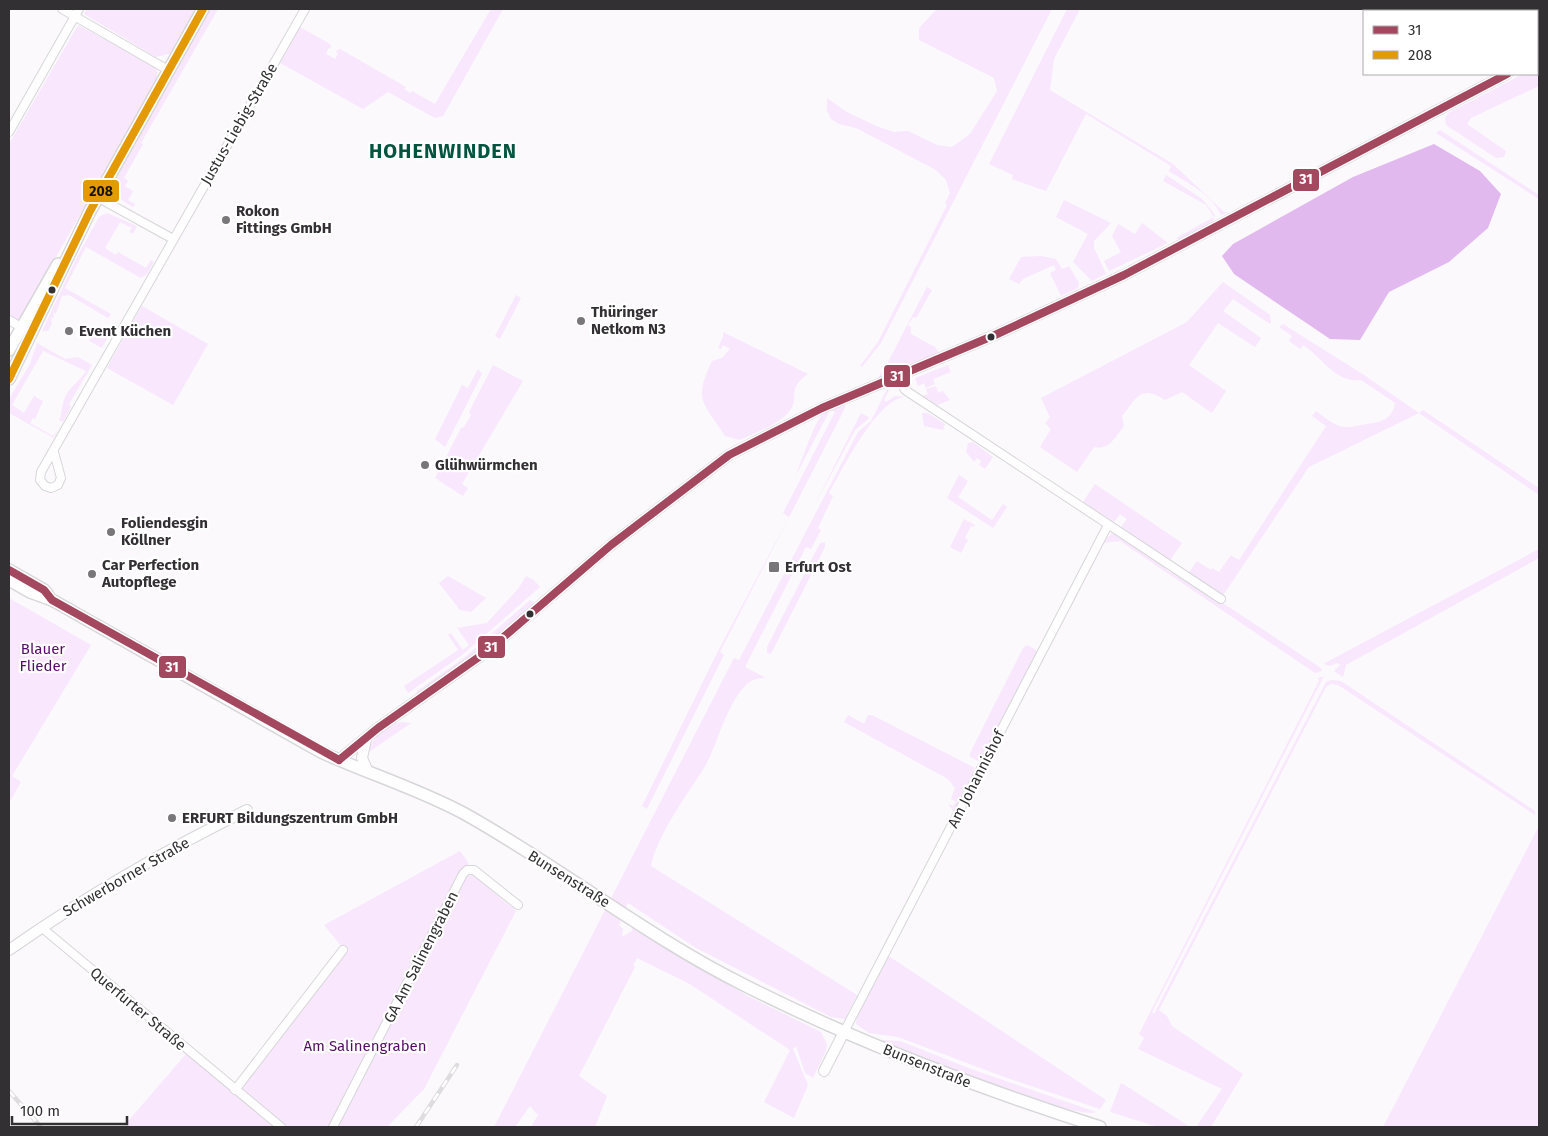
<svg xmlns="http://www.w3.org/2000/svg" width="1548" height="1136" font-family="'Fira Sans',sans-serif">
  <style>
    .green { fill: #f8e7fd }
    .water { fill: #e2b9ef }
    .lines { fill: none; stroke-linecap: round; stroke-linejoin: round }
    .minor-casing { stroke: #d7d6d8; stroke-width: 10 }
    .tertiary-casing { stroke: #d7d6d8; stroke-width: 12 }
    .secondary-casing { stroke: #d7d6d8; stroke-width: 14 }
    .minor { stroke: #fefeff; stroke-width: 8 }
    .tertiary { stroke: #fefeff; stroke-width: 10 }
    .secondary { stroke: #fefeff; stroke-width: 11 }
    .rail-casing { stroke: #deddde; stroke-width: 4.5 }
    .rail { stroke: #fff; stroke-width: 2.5; stroke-dasharray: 8; stroke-linecap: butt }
    .bus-1-casing { stroke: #fff; stroke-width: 11 }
    .bus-2-casing { stroke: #fff; stroke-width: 11 }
    .bus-1 { stroke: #a4485f; stroke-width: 8 }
    .bus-2 { stroke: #e39a05; stroke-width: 8 }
    .poi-dot { fill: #787679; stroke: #fff; stroke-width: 2 }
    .bus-dot { fill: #323032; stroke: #fff; stroke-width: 2 }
    .labels { text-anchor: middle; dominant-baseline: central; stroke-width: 4.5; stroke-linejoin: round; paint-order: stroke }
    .street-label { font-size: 15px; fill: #323032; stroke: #fff }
    .poi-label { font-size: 15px; font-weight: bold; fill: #323032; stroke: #fff; text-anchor: start }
    .park-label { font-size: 15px; fill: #560c68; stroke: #fff }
    .district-label { font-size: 20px; font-weight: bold; letter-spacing: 1px; fill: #01553f; stroke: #fff }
    .line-badge { stroke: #fff; stroke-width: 2 }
    .badge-label { font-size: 14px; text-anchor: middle; font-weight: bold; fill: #fff }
    .pale-badge-label { font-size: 14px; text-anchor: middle; font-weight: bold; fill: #111 }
  </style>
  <rect width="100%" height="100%" fill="#fbf9fc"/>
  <g class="green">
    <polygon points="87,9 198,9 173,53 156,57 84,14"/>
    <path d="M209,9H218L141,143L143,144L124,178L128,181L125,186L133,191L128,200L135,204L133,207C122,200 111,195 117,181L115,180Z"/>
    <polygon points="491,9 503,9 443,116 435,118 388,92 363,109 280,63 300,27 330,44 331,48 328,49 326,54 335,59 338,54 336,51 340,49 406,87 404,89 410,93 412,91 435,104"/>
    <polygon points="937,9 1052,9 881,343 862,367 860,366 878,342 947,205 945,203 950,193 946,180 936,170 856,128 839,124 831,119 827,111 827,98 845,111 876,126 894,132 908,131 937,145 952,147 970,134 997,91 994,78 919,40 919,28"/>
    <path d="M1067,9H1080L1054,59L1050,90L1173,164L1224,212H1229L1221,215C1212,194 1187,183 1169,171L1171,166L1086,114L1046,191L1012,179L1013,175L989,164Z"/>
    <polygon points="78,25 153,65 157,70 157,79 19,322 9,316 9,144"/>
    <polygon points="1539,65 1539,86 1471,118 1467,124 1506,151 1504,157 1496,158 1446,125 1445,118 1448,113 1523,74 1537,74 1537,67"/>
    <polygon points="1440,130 1539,195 1539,199 1436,133"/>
    <path d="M1166,175L1202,199L1215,215C1213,228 1190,235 1179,240L1176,238L1214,217L1206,205L1163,181Z"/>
    <polygon points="1064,200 1111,223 1094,241 1094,248 1106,274 1092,281 1073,262 1088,234 1056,217"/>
    <polygon points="107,213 137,226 133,234 129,232 132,228 120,222 105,248 116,255 118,252 146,268 151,260 154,262 147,274 141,278 86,247 65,288 111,314 108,318 69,295 62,296 56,313 53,313 54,317 51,318 52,324 48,331 42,331 77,257 99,217"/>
    <polygon points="1142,223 1168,243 1109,271 1104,261 1121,252 1112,236 1118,224 1135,234"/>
    <polygon points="1041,256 1056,259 1062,269 1069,266 1079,283 1078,288 1061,296 1050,273 1056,270 1054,265 1023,279 1019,284 1009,279 1021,257"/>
    <path d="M1223,282L1270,315L1271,322L1270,324L1233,299L1223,311L1261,338L1255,347L1218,323L1189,365L1226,391L1212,413L1182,392L1165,400C1141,384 1136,398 1122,416L1124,426C1115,437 1109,451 1094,447L1077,472L1040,447L1051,429L1045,423L1050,417L1041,398L1187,322Z"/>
    <polygon points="927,287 932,290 916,318 913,317 908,325 911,327 911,334 935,347 939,353 876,381 885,368"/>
    <polygon points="516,295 521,298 500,339 495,336"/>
    <polygon points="142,306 208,344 173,405 107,368"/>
    <path d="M1283,324L1364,375L1419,413L1423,410L1539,488V495L1419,413L1309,467L1222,597L1188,574L1197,561L1211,570L1212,568L1219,572L1231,555L1239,560L1326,426L1312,416L1316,411C1323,416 1331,423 1339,426C1350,429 1357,425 1367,424C1381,422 1392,420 1395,403L1361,380C1335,383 1323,358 1303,345L1300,349L1289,341L1292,336L1279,327Z"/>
    <polygon points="98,325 111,331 102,348 89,341"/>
    <path d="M723,332L808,374C784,391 802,398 788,413C779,424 753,434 740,440L725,436C703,402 693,401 712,361L722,358L730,349L723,345L721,349L718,348L723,337Z"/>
    <path d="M37,343L65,359L78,357L92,365L69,404L71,407L63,422L59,420C63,412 61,407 64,400C68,387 80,382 86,371L43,351L12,405L24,413L34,396L43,401L35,419L33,418L30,423L53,436L58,430L54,438L9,413V399L30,364Z"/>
    <polygon points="493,365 523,381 462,484 468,488 463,496 435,478 461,428 464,427 471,415 469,412"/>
    <polygon points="948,365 951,372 933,379 935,384 926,388 924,383 918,386 915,378"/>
    <polygon points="478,369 482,374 445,447 435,439 462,385 468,388"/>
    <polygon points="936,386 938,393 943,391 950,400 938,405 923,396 928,394 926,389"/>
    <path d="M887,389L889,390L884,400L886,402L895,396L905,397C877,399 842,470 829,493L833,496L818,528L821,530L811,549L806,547L745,667L766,678C757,678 751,680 745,686C724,709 719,742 704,768C688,793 656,837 651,866L857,995L845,1019L831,1017L696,948L628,903L619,925L623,929L622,937L632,931L633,926L746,995L821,1032L827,1044L826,1051L813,1078L805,1073L796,1046L793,1049L808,1085L794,1118L764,1102L790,1050L688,983L637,958L633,965L635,967L579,1076L607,1096L595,1127H531L538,1115L530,1106L515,1127H494L734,658L739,660L858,432L871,421Z"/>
    <path d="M845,403V408L720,652L724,655L647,809L642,806L718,651L789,517L783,513L835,412L830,410L796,475C800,464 816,419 823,413C829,408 838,406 845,403Z"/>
    <polygon points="861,413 869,417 868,419 855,430 813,508"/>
    <polygon points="922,413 928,413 945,424 943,430 924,426"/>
    <polygon points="973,442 993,457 985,469 979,465 981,461 977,458 974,462 966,452 968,443"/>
    <polygon points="959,475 968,481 958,497 992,520 1003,504 1007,507 993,528 947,498"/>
    <polygon points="1095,484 1182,543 1170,560 1121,527 1127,519 1120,514 1114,522 1083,502"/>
    <polygon points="964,519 975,525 974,527 971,526 965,538 968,540 961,553 950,547"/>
    <polygon points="1117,533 1149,554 1168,571 1188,580 1321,668 1322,671 1315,673 1120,541 1102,543 1111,534"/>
    <polygon points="825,542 825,547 771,654 767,653 767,647 820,543"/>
    <polygon points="1539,549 1539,558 1346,665 1343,677 1334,671 1340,665 1338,663 1329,666 1323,664"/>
    <polygon points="448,576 486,598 471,612 460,610 439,583"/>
    <polygon points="526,576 534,580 540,587 462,655 408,693 404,686 458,650 448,635 451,633 463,650 469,645 457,628 487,623 518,589"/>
    <polygon points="9,598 91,645 12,776 21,782 9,803"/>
    <polygon points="530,600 535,604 482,649 419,694 416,692 465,657"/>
    <polygon points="1027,645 1036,650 1037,654 983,759 978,761 970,757 970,753 1023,648"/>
    <polygon points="1324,676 1152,1012 1154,1014 1326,682 1331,680 1341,681 1535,811 1535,815 1338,685 1331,684 1326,687 1159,1010 1167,1016 1172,1026 1243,1074 1211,1127 1196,1127 1222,1089 1138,1049 1144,1038 1139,1034 1319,681 1318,678"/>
    <polygon points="848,715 864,724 868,715 872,715 975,768 977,773 896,927 882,948 954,811 948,804 953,806 956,802 951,799 955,788 948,779 844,722"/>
    <path d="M401,722L411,723L366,754C371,740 386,725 401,722Z"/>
    <polygon points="1539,826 1539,1127 1383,1127"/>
    <polygon points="460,851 468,862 470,872 516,911 424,1089 387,1127 123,1127 186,1054 236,1095 346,952 324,925"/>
    <polygon points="887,955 1106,1100 1100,1109 1007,1078 898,1037 869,1033 856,1024 857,1017"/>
    <path d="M876,1040L900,1041L971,1069L1096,1112C1077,1122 906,1051 876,1040Z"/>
    <polygon points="1121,1083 1123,1084 1190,1127 1158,1127 1110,1112"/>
  </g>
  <polygon class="water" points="1434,144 1480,171 1501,194 1488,228 1449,262 1389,292 1360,340 1330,339 1234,274 1222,256 1233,244 1353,177"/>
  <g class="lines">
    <g class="minor-casing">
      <g id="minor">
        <polyline points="62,9 168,70"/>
        <polyline points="9,132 79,9"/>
        <polyline points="97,197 173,239"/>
        <polyline points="9,320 24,329"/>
        <polyline points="897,377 905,390 1221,599"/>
        <polyline points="54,452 61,478 58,485 51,488 45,486 40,480 41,472 305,9"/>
        <polyline points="41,927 281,1127"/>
        <polyline points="844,1032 1108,525"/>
        <polyline points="235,1090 343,950"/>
        <polyline points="333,1127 463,874 467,870 474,870 518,905"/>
      </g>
    </g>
    <g class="tertiary-casing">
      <g id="tertiary">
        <polyline points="1537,59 1539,58"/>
        <polyline points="366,739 362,758 368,772"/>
        <polyline points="339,760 378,728 486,652 611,545 729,455 822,408 995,335 1124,275 1507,74"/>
        <path d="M9,950C85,897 164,851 247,810"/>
        <polyline points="824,1071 844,1032"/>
      </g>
    </g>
    <g class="secondary-casing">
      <g id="secondary">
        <polyline points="9,350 58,264"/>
        <polyline points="9,379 90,211 203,9"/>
        <polyline points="9,570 44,590 48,595"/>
        <path d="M9,580L30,592L52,600L321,752C369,774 419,789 465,814C560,867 646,936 744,985C859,1043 978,1088 1100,1127"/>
      </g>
    </g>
    <use href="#minor" class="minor"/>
    <use href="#tertiary" class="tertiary"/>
    <use href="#secondary" class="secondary"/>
    <g class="rail-casing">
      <g id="rail">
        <polyline points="9,1091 41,1127"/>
        <polyline points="416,1127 457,1065"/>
      </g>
    </g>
    <use href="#rail" class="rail"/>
    <g class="bus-1-casing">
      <g id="bus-1">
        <polyline points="9,570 44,590 52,600 339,760"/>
        <polyline points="339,760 378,728 486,652 611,545 729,455 822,408 995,335 1124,275 1507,74"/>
      </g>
    </g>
    <g class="bus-2-casing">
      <polyline id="bus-2" points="9,379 90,211 203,9"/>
    </g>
    <use href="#bus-1" class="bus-1"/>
    <use href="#bus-2" class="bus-2"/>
  </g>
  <g class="poi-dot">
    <circle cx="226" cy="220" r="5"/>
    <circle cx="581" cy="321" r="5"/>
    <circle cx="69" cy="331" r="5"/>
    <circle cx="425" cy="465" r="5"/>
    <circle cx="111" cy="532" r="5"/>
    <rect x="768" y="561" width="12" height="12" rx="2.5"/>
    <circle cx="92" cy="574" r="5"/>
    <circle cx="172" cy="818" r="5"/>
  </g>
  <g class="bus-dot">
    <circle cx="52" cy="290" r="4.5"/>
    <circle cx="991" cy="337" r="4.5"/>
    <circle cx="530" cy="614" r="4.5"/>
  </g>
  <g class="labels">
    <g class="street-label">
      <text transform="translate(239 124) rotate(-60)">Justus-Liebig-Straße</text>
      <text transform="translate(976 779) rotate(-63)">Am Johannishof</text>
      <text transform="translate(126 877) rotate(-30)">Schwerborner Straße</text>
      <text transform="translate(569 879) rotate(32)">Bunsenstraße</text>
      <text transform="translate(421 957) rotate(-63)">GA Am Salinengraben</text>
      <text transform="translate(138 1009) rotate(40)">Querfurter Straße</text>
      <text transform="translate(927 1066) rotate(22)">Bunsenstraße</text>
    </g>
    <g class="poi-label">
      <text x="236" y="211">Rokon<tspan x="236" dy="17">Fittings GmbH</tspan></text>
      <text x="591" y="312">Thüringer<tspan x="591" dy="17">Netkom N3</tspan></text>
      <text x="79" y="331">Event Küchen</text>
      <text x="435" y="465">Glühwürmchen</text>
      <text x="121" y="523">Foliendesgin<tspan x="121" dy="17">Köllner</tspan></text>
      <text x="102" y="565">Car Perfection<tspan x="102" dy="17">Autopflege</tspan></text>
      <text x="785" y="567">Erfurt Ost</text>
      <text x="182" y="818">ERFURT Bildungszentrum GmbH</text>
    </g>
    <g class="park-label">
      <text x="43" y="649">Blauer<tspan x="43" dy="17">Flieder</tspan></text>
      <text x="365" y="1046">Am Salinengraben</text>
    </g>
    <g class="district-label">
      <text x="443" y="151">HOHENWINDEN</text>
    </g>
  </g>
  <g class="line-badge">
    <rect x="1292" y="168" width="28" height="24" rx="5" fill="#a4485f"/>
    <rect x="82" y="179" width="38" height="24" rx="5" fill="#e39a05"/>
    <rect x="883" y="364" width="28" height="24" rx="5" fill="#a4485f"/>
    <rect x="477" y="635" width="29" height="24" rx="5" fill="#a4485f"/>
    <rect x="158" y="655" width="29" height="24" rx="5" fill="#a4485f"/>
  </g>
  <g class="badge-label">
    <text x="1306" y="184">31</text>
    <text x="897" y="381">31</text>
    <text x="491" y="652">31</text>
    <text x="172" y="672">31</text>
  </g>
  <g class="pale-badge-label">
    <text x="101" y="196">208</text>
  </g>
  <rect width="1548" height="1136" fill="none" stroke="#323032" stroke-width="20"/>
  <rect x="1363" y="10" width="175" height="65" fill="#ffffff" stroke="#adacad"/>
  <rect x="1373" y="26" width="25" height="8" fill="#a4485f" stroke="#adacad"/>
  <text x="1408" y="35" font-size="15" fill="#323032">31</text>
  <rect x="1373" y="51" width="25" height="8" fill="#e39a05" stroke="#adacad"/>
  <text x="1408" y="60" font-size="15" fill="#323032">208</text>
  <path d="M12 1116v8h115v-8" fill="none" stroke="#323032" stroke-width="2.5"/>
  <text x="20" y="1116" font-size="15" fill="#323032" stroke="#ffffff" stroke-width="4" paint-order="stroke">100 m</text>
</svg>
